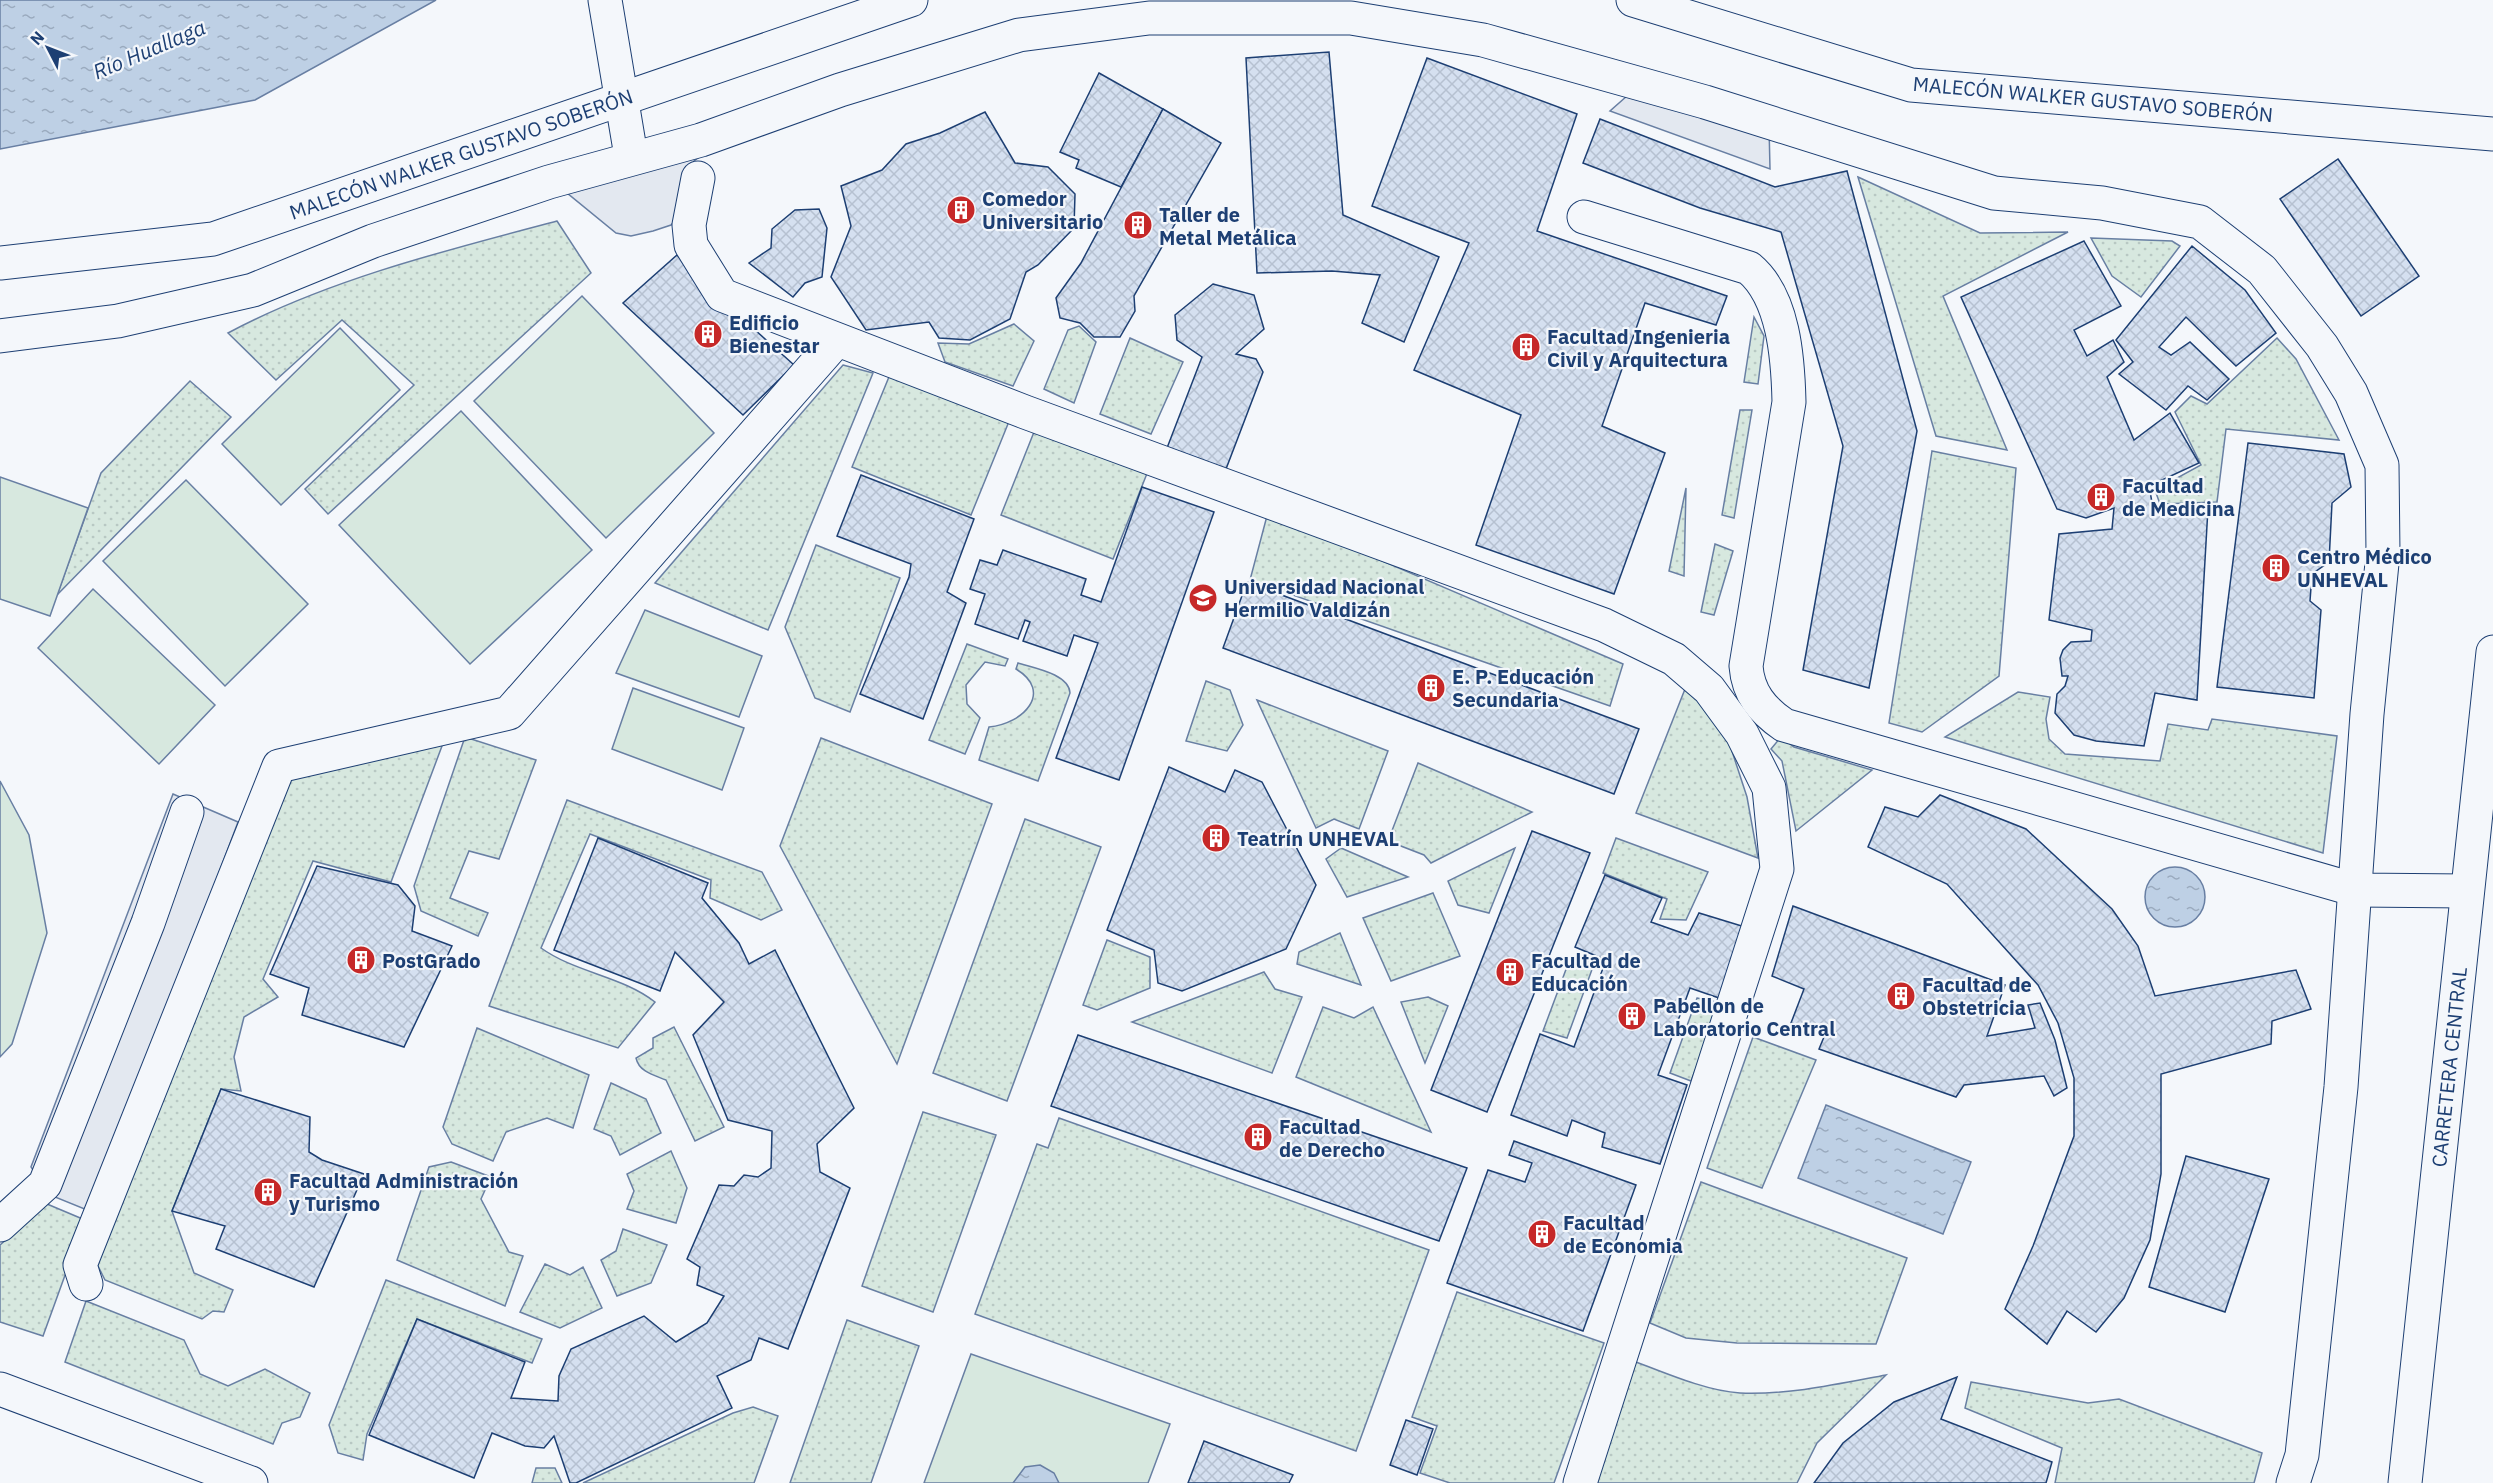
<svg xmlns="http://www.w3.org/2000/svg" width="2493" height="1483" font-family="'IBM Plex Sans',sans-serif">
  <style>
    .grass { fill: url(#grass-dots); stroke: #687fa3; stroke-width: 1.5 }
    .green { fill: #d7e8df; stroke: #687fa3; stroke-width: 1.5 }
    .parking { fill: #e3e8f0; stroke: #687fa3; stroke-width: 1.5 }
    .water { fill: url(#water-ripples); stroke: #687fa3; stroke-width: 1.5 }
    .building { fill: url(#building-cross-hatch); stroke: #1d3f73; stroke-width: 1.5 }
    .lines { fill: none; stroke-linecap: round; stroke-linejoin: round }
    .minor-casing { stroke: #1d3f73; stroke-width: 35 }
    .highway-casing { stroke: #1d3f73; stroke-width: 35 }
    .minor { stroke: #f4f7fb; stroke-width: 33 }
    .highway { stroke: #f4f7fb; stroke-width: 33 }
    .labels { text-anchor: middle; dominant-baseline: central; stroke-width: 4.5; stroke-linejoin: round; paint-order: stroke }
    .street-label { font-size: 20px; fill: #1d3f73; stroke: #f4f7fb }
    .poi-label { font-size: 20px; font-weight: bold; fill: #1d3f73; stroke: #f4f7fb; text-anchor: start }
    .water-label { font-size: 21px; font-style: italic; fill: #1d3f73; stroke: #f4f7fb }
  </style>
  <defs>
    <pattern id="grass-dots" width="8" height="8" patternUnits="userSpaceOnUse" patternTransform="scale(1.5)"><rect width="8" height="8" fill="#d7e8df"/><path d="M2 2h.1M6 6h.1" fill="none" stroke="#b8c8c3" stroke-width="1.8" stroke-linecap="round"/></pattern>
    <pattern id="water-ripples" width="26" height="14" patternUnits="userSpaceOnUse" patternTransform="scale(1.5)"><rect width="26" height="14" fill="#bed0e5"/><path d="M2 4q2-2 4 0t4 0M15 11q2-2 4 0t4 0" fill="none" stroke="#9aaabe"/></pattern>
    <pattern id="building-cross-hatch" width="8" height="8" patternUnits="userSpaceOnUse" patternTransform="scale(1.5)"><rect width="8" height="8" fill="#d5e0f0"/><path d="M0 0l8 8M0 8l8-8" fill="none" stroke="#b6c1d1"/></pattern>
  </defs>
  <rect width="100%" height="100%" fill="#f4f7fb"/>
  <g class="grass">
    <polygon points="1858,177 1980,233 2068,232 1943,296 2007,450 1936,436"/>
    <path d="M557,221L591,273L328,514L305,489L414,385L342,320L276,380L228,333C327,280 447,250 557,221Z"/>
    <polygon points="2091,238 2172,241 2180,246 2141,297 2112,276"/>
    <polygon points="1754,317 1764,336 1758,384 1744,382"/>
    <polygon points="1014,324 1034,341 1013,386 945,362 938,343 969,344"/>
    <polygon points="1079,326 1096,342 1074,403 1044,389 1068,330"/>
    <polygon points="1130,338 1183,362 1151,434 1100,414"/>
    <polygon points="2277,338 2296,359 2339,440 2226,429 2217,502 2160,504 2155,490 2201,465 2175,412 2191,396 2207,404"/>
    <polygon points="843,365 873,373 768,630 655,583"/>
    <polygon points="891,372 1010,419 971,515 852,467"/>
    <polygon points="190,381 231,417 57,595 101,473"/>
    <polygon points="1740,410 1752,410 1734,518 1722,515"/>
    <polygon points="1036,427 1148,471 1113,559 1001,515"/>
    <polygon points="1932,451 2016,468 1999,676 1922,732 1889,723"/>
    <polygon points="1686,488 1684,576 1669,571"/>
    <polygon points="1268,512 1623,664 1610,706 1250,580"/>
    <polygon points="1715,544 1733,551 1714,615 1701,612"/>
    <polygon points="816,545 900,578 850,712 815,698 785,627"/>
    <polygon points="967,644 1008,659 1005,666 985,662 966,685 967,704 980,718 965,754 929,740"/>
    <path d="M1018,663C1034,668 1069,674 1070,693L1038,781L979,760L989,727C1023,724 1054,692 1016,669Z"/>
    <polygon points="1206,681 1230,690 1243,725 1227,751 1186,741"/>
    <polygon points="1687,684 1727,736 1747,797 1758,858 1636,813"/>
    <polygon points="2018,692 2050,697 2046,719 2049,739 2065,754 2160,761 2168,724 2208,730 2212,719 2337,736 2323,853 1945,737"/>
    <polygon points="1257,700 1388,751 1359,829 1334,819 1316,828"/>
    <polygon points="465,737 536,760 499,859 469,851 450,898 488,913 478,936 421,911 414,886"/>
    <polygon points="1781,737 1794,747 1872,770 1796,831 1782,761 1771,749"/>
    <polygon points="445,738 391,882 313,861 263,979 278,997 244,1017 234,1057 241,1091 221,1089 172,1211 194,1273 233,1290 224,1312 213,1311 202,1319 105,1280 96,1262 286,775"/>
    <polygon points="821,738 992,804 897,1064 780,846"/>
    <polygon points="1418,763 1532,812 1431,863 1424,855 1388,841"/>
    <path d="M567,800L762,872L782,910L761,920L710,898L711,880L590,834L541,948C576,973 622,976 655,1002L618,1048L489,1006Z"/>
    <polygon points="1025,819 1101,847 1007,1101 933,1073"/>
    <polygon points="1616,838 1708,872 1686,920 1660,919 1667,899 1603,873"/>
    <polygon points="1341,848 1408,877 1347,897 1326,859"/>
    <polygon points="1515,848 1489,913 1458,905 1448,881"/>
    <polygon points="1433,893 1460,956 1391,981 1363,918"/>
    <polygon points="1340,933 1361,985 1297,964 1299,952"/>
    <polygon points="1107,940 1150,957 1150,988 1097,1010 1083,1005"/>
    <polygon points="1571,956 1594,964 1567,1038 1543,1031"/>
    <polygon points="1264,972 1275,989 1302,997 1272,1073 1132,1022"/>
    <polygon points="1428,997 1448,1006 1425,1063 1401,1002"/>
    <polygon points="1697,998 1721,1003 1691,1081 1670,1073"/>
    <polygon points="1323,1007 1354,1018 1373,1007 1431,1132 1296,1077"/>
    <path d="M674,1027L724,1127L695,1141L666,1080C654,1075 639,1072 636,1058L653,1048V1038Z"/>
    <polygon points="477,1028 589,1075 573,1128 547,1118 506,1132 493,1161 452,1144 443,1127"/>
    <polygon points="1753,1037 1816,1060 1762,1188 1707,1168"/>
    <polygon points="611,1083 646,1099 661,1133 620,1155 611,1136 594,1129"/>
    <polygon points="923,1112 996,1135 933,1312 862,1286"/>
    <polygon points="1059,1118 1429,1250 1356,1451 975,1314 1037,1144 1048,1148"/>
    <polygon points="671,1151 687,1188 676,1223 627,1209 634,1191 627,1174"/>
    <polygon points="451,1162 491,1177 481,1199 509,1252 523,1256 505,1306 397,1260 429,1167"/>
    <polygon points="1701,1182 1907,1258 1876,1344 1737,1343 1686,1338 1650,1323"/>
    <polygon points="47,1204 85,1220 43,1336 0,1322 0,1245"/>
    <polygon points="623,1229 667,1245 651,1283 617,1296 601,1260 616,1251"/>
    <polygon points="545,1264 570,1275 583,1267 602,1308 560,1328 520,1312"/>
    <polygon points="386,1280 542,1339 532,1363 417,1319 367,1434 363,1460 338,1453 329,1425"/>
    <polygon points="1457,1292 1604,1343 1554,1483 1450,1483 1420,1473 1437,1426 1412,1417"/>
    <polygon points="86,1301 184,1340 200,1374 228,1386 265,1369 310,1393 300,1417 282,1423 273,1444 65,1362"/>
    <polygon points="847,1320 919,1346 871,1483 790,1483"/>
    <path d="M1631,1360C1663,1372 1706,1391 1740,1393C1789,1395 1838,1384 1886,1375L1817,1443L1797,1483H1591Z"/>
    <polygon points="1971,1382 2088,1403 2119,1399 2262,1453 2254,1483 2055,1483 2062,1448 1965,1408"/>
    <polygon points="753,1407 778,1416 754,1483 583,1483 733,1413"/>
    <polygon points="536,1468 555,1468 562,1483 532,1483"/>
  </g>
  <g class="green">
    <polygon points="582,296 714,433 606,538 474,401"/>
    <polygon points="340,328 400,390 281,505 222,444"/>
    <polygon points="461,411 592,550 470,664 339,525"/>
    <polygon points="0,477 88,508 50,616 0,599"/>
    <polygon points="186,480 308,604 225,686 103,561"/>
    <polygon points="93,589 215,705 159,764 38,648"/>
    <polygon points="645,610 762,656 739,717 616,673"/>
    <polygon points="633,688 744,728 722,790 612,749"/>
    <polygon points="0,781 29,835 47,933 12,1044 0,1057"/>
    <polygon points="971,1354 1170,1424 1148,1483 924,1483"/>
  </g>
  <g class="parking">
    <polygon points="1636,88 1769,126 1770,169 1610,111"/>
    <polygon points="708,151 694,161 687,207 671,225 653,231 631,236 616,233 561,188"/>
    <polygon points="173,794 238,822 92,1212 50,1195 31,1167"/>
  </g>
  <g class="water">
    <polygon points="0,0 436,0 255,100 0,149"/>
    <circle cx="2175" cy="897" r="30"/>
    <polygon points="1826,1105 1971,1162 1943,1234 1798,1178"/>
    <polygon points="1040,1465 1054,1473 1059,1483 1013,1483 1025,1467"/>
  </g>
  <g class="building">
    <polygon points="1329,52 1343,215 1439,257 1404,342 1362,323 1380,275 1332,271 1257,273 1246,58"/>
    <polygon points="1427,58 1577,114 1537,231 1727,296 1716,325 1645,303 1602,426 1665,453 1614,594 1476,545 1521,415 1414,370 1469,243 1372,206"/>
    <polygon points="1099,73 1163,109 1121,187 1076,168 1079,160 1060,152"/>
    <polygon points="1163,109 1221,143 1134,296 1135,311 1120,337 1094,337 1080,323 1060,318 1056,298 1081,263"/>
    <polygon points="985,112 1015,163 1048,167 1075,194 1074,228 1038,265 1026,272 1010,319 970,340 939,338 929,322 866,330 831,277 851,226 841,186 882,170 906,144 940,133"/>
    <polygon points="1600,119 1775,187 1847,171 1917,431 1869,688 1803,670 1843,446 1781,232 1700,208 1583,163"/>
    <polygon points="2338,159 2419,276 2361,316 2280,199"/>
    <polygon points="819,209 827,228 822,277 805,283 793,297 749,263 771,248 772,229 795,210"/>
    <polygon points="2084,241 2121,306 2074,330 2087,356 2113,340 2124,362 2107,377 2134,440 2170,413 2199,463 2149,486 2153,508 2208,508 2197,700 2155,693 2144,746 2096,741 2074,735 2055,713 2057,694 2065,686 2068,676 2062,676 2060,658 2063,650 2071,642 2091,641 2092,630 2049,620 2059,534 2112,529 2114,508 2086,518 2057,509 1961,297"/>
    <polygon points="2192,246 2245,290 2276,333 2236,366 2186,317 2159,347 2171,355 2190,342 2229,379 2207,400 2188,386 2166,410 2119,374 2133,362 2116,340"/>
    <polygon points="677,255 725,303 794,365 743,415 623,303"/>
    <polygon points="1213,284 1254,295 1264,329 1236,354 1256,359 1263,372 1226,469 1167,448 1202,357 1177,340 1175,315"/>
    <polygon points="2248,443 2344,454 2351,487 2332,503 2329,562 2312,574 2310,601 2321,610 2314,698 2217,687"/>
    <polygon points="861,475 974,519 947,592 966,603 923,719 860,694 909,577 911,564 837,536"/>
    <polygon points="1142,487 1214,512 1119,780 1056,758 1098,643 1074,635 1067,656 1023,641 1030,622 1025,620 1018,639 975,624 985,594 970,589 980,560 997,565 1003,550 1086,579 1081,595 1101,602"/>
    <polygon points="1247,582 1639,729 1614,794 1223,648"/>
    <polygon points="1169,767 1225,792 1235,770 1262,782 1316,885 1286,949 1182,991 1158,983 1154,950 1107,930"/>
    <polygon points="1940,795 2026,829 2112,909 2138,946 2155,996 2296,970 2311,1009 2272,1021 2271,1044 2161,1074 2161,1174 2150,1240 2124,1298 2096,1332 2067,1311 2047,1344 2005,1309 2033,1246 2074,1136 2074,1078 2058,1023 2038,985 1947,884 1868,847 1885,807 1918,817"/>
    <polygon points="1532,831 1590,853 1487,1112 1431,1090"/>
    <polygon points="598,838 708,883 702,898 739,943 749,964 775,950 854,1108 817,1144 820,1172 850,1188 788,1349 759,1338 751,1360 717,1376 732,1408 576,1483 570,1483 554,1436 544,1448 525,1446 492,1433 474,1478 369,1435 417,1319 525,1362 511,1398 558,1401 559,1376 571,1349 644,1316 676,1342 707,1323 724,1296 697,1285 700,1267 687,1259 719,1185 734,1186 744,1175 758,1177 771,1168 772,1131 728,1120 693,1035 724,1002 675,952 660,991 554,950"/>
    <polygon points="317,866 398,885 415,906 412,931 452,946 404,1047 302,1015 309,988 270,974"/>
    <polygon points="1605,875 1662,898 1651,922 1688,935 1699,913 1745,927 1719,998 1690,988 1658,1075 1687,1085 1660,1164 1602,1147 1605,1133 1572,1120 1567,1136 1511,1115 1540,1034 1574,1047 1606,960 1575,947"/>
    <polygon points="1793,906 2005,985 1987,1036 2035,1028 2028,1005 2040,1003 2055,1040 2067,1088 2054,1096 2044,1076 1964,1085 1956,1097 1819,1049 1826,1032 1791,1023 1804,989 1772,976"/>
    <polygon points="1078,1035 1467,1168 1439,1241 1051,1106"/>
    <polygon points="221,1089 310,1117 309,1152 322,1160 364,1174 314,1287 216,1249 225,1226 172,1211"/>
    <polygon points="1514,1141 1636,1185 1583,1331 1447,1283 1488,1170 1525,1182 1532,1163 1509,1155"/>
    <polygon points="2186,1156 2269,1179 2225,1312 2149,1287"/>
    <polygon points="1957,1377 1941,1419 2052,1462 2046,1483 1814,1483 1843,1443 1894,1402"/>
    <polygon points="1406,1420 1433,1429 1417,1475 1390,1465"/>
    <polygon points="1204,1441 1293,1475 1289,1483 1188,1483"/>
  </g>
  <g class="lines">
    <g class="minor-casing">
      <g id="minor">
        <polyline points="605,0 629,144"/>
        <polyline points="1633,0 1911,85 2493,134"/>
        <polyline points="698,178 689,225 691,245 722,295 1025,412 1604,625 1674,659 1709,689 1742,734 1769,788 1777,869 1580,1483"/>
        <path d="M1584,217L1749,268C1784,297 1788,359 1789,402L1746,666C1748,693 1762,710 1784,725L2356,890L2467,891"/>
        <polyline points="0,263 213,239 911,0"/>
        <polyline points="0,336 118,321 253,290 373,241 549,182 701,140 840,90 1019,35 1149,18 1351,18 1483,40 1705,102 1994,193 2102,203 2200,222 2262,270 2322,346 2351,393 2382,465 2383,553 2367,714 2341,1087 2302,1455 2293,1483"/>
        <polyline points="0,1225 45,1184 148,923 187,812"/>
        <polyline points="86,1284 80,1265 279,766 509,713 836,341"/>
        <polyline points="0,1389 251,1483"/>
      </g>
    </g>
    <g class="highway-casing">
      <polyline id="highway" points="2405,1483 2493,652"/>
    </g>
    <use href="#minor" class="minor"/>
    <use href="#highway" class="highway"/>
  </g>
  <defs>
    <g id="building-disc" transform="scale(1.5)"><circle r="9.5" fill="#c62828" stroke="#f4f7fb"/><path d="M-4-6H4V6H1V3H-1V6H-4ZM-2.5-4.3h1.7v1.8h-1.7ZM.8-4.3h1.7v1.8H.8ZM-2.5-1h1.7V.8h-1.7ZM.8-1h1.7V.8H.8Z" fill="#fff"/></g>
    <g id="university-disc" transform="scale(1.5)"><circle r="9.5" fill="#c62828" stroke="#f4f7fb"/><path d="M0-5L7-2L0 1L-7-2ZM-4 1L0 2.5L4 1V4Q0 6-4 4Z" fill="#fff"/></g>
  </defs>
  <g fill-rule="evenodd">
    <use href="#building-disc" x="961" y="210"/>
    <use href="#building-disc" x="1138" y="225"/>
    <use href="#building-disc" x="708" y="334"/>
    <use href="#building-disc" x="1526" y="347"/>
    <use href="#building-disc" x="2101" y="497"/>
    <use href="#building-disc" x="2276" y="568"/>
    <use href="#university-disc" x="1203" y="598"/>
    <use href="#building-disc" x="1431" y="688"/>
    <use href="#building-disc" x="1216" y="838"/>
    <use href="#building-disc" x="361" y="960"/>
    <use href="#building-disc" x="1510" y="972"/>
    <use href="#building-disc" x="1901" y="996"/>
    <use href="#building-disc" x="1632" y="1016"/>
    <use href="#building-disc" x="1258" y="1137"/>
    <use href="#building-disc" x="268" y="1192"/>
    <use href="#building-disc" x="1542" y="1234"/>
  </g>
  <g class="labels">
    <g class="street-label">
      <text transform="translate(2093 99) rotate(5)">MALECÓN WALKER GUSTAVO SOBERÓN</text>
      <text transform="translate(461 154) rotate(-19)">MALECÓN WALKER GUSTAVO SOBERÓN</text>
      <text transform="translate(2449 1067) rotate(-84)">CARRETERA CENTRAL</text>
    </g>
    <g class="poi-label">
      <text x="982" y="198">Comedor<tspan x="982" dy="23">Universitario</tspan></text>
      <text x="1159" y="214">Taller de<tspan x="1159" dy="23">Metal Metálica</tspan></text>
      <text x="729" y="322">Edificio<tspan x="729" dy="23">Bienestar</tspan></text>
      <text x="1547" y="336">Facultad Ingenieria<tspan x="1547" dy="23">Civil y Arquitectura</tspan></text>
      <text x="2122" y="485">Facultad<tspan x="2122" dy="23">de Medicina</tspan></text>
      <text x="2297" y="556">Centro Médico<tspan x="2297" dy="23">UNHEVAL</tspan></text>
      <text x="1224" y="586">Universidad Nacional<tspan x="1224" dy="23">Hermilio Valdizán</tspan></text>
      <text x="1452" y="676">E. P. Educación<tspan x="1452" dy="23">Secundaria</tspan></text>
      <text x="1237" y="838">Teatrín UNHEVAL</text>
      <text x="382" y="960">PostGrado</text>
      <text x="1531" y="960">Facultad de<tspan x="1531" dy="23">Educación</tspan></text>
      <text x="1922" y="984">Facultad de<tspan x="1922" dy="23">Obstetricia</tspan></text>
      <text x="1653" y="1005">Pabellon de<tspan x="1653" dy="23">Laboratorio Central</tspan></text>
      <text x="1279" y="1126">Facultad<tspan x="1279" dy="23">de Derecho</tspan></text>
      <text x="289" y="1180">Facultad Administración<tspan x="289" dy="23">y Turismo</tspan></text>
      <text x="1563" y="1222">Facultad<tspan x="1563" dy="23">de Economia</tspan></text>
    </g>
    <g class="water-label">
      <text transform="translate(149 49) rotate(-23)">Río Huallaga</text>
    </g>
  </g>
  <g transform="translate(48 48) rotate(312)" stroke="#f4f7fb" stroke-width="4.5" paint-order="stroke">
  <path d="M0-4.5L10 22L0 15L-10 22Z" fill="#1d3f73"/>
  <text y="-9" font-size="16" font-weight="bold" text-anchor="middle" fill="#1d3f73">N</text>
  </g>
</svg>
